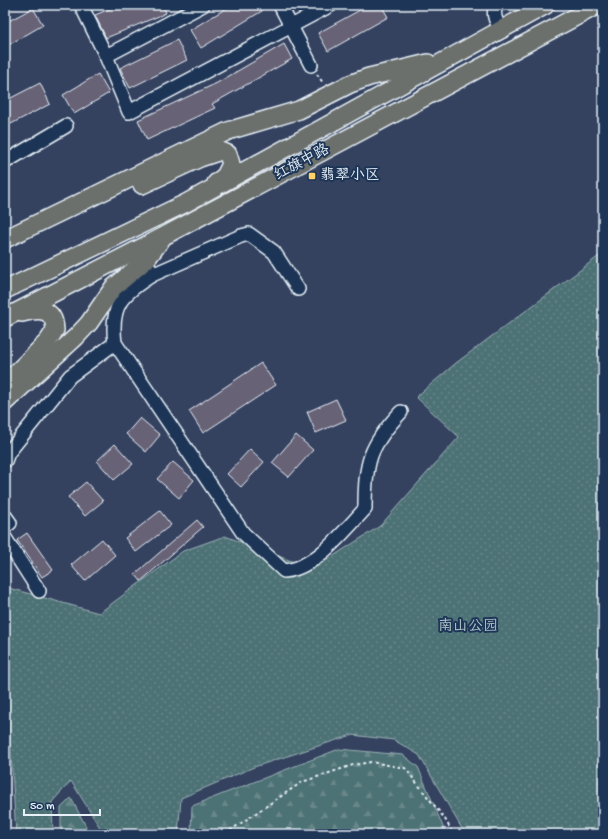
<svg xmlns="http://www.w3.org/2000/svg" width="608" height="839" font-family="'Gochi Hand','LXGW WenKai TC',sans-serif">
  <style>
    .forest { fill: url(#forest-firs); stroke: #9bb2b6 }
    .park { fill: url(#park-dots); stroke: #9bb2b6 }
    .building { fill: #686276; stroke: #e8f1f8 }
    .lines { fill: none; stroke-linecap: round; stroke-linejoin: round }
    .minor-casing { stroke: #e8f1f8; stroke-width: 16 }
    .major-casing { stroke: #e8f1f8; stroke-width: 20 }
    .path { stroke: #e8f1f8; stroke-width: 2; stroke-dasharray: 3 3; stroke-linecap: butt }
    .minor { stroke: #1d3557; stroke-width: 13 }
    .major { stroke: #6c706d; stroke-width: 17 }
    .poi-dot { fill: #ffd166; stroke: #1d3557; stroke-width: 1.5 }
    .labels { text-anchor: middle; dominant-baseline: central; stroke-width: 4; stroke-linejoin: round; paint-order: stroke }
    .street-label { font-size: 15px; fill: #e8f1f8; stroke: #1d3557 }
    .poi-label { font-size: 15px; fill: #e8f1f8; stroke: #1d3557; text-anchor: start }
    .park-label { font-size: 15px; fill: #b2c5ca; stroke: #1d3557 }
  </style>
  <defs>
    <pattern id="forest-firs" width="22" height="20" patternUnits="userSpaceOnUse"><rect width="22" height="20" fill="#4e7274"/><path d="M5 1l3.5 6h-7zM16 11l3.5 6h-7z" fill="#688789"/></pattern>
    <pattern id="park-dots" width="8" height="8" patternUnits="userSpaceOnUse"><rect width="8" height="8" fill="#4e7274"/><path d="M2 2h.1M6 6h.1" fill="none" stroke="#688789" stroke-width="1.8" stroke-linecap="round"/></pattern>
  </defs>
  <rect width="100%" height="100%" fill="#344260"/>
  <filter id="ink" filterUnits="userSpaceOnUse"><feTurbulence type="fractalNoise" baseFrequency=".025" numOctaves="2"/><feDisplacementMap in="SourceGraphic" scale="8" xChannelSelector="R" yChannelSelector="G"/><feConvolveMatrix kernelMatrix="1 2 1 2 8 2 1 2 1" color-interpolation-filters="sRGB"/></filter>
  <g filter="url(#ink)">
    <g class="forest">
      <polygon points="339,749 403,755 418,767 446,834 191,834 192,806"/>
      <polygon points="71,798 90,834 61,834 61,808"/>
    </g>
    <polygon class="park" points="603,253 603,834 465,834 419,755 394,740 352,735 254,767 181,798 178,834 104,834 71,781 52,802 53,834 16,834 5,659 5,587 99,613 183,551 225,536 313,569 380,526 459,437 416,397 456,363"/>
    <g class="building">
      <polygon points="119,5 163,5 166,13 106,38 95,15"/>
      <polygon points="232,5 259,5 262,11 201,48 190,30"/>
      <polygon points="369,5 381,5 388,17 328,51 318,33"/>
      <polygon points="33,8 43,25 5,47 5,23"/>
      <polygon points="177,40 187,60 130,88 120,68"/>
      <polygon points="284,44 292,59 212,104 215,108 147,140 138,120 217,83"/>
      <polygon points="98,74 109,93 74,114 63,95"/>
      <polygon points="40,83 50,104 5,127 5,101"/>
      <polygon points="261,363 276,385 203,433 189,411"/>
      <polygon points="336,399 346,420 316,433 307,412"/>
      <polygon points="140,418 160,435 146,452 126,434"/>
      <polygon points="296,435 313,450 289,477 272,463"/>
      <polygon points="115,444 133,464 114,480 97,461"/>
      <polygon points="250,449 264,462 241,487 227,474"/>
      <polygon points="173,462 194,480 179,498 157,479"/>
      <polygon points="86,482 103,501 85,516 68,497"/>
      <polygon points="160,511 171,525 136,552 125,538"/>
      <polygon points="197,520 203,527 141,581 135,574"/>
      <polygon points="27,533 53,570 42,577 17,540"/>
      <polygon points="102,539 115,555 85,581 71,565"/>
    </g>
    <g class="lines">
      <g class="minor-casing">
        <g id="minor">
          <polyline points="81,5 106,56 129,112 331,5"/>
          <polyline points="280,5 311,65"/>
          <path d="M496,5C492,15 496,22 502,30"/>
          <polyline points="106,56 203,5"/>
          <polyline points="5,162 66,126"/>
          <path d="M146,260L152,275C122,294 110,305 115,343L243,533L284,571C315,569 345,530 365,509C365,462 369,446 401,412"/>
          <polyline points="152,275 241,236 249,234 274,252 298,289"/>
          <polyline points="5,461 8,453 70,376 115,343"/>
          <polyline points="5,516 10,523 5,527"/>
          <polyline points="5,538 39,591"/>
        </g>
      </g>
      <g class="major-casing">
        <g id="major">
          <polyline points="142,185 200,158 221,151 228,154 231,164 225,176 216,183"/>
          <polyline points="5,239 228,131 299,110 350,84 369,77 428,63"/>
          <polyline points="5,290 186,203 546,5"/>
          <polyline points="5,318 164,236 598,5"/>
          <path d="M5,384L48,341L55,330C54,307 39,309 22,313"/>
          <polyline points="5,402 76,337 89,323 113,288 146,260 161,240"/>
        </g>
      </g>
      <g class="path">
        <polyline points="317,74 323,83"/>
        <polyline points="225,834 302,782 353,765 371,762 405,768 445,819 453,834"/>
      </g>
      <use href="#minor" class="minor"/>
      <use href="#major" class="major"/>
    </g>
  </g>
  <rect class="poi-dot" x="308" y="172" width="8" height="8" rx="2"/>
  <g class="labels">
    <g class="street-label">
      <text transform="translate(302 163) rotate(-28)">红旗中路</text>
    </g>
    <g class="poi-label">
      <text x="320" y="176">翡翠小区</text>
    </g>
    <g class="park-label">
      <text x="468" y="627">南山公园</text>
    </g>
  </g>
  <rect width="608" height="839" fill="none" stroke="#1d3557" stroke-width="20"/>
  <rect x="10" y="10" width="588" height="819" fill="none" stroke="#e8f1f8" stroke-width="1.5" filter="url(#ink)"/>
  <path d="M24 809v6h76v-6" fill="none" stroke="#e8f1f8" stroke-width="2"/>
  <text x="30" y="809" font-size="12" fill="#e8f1f8" stroke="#1d3557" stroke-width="3" paint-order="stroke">50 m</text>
</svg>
